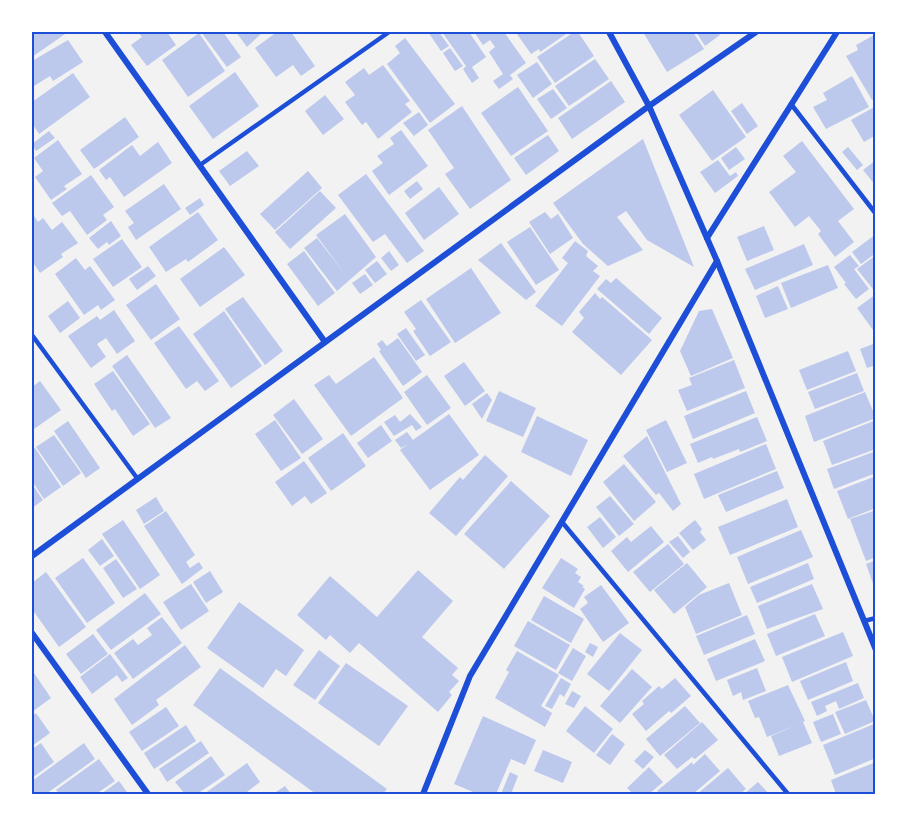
<svg xmlns="http://www.w3.org/2000/svg" width="907" height="826" font-family="'Nunito Sans',sans-serif">
  <style>
    .building { fill: #bdc9ec }
    .lines { fill: none; stroke-linecap: round; stroke-linejoin: round }
    .service { stroke: #1d4ed8; stroke-width: 4.5 }
    .minor { stroke: #1d4ed8; stroke-width: 6 }
    .neatline { fill: none; stroke: #1d4ed8; stroke-width: 2 }
  </style>
  <rect width="100%" height="100%" fill="#f2f2f2"/>
  <g class="building">
    <polygon points="32,32 68,32 32,57"/>
    <polygon points="138,32 167,32 176,45 147,66 131,45 142,37"/>
    <polygon points="201,32 223,32 241,57 227,67"/>
    <polygon points="236,32 263,32 247,47"/>
    <polygon points="277,32 291,32 315,66 301,76 293,65 276,77 255,48"/>
    <polygon points="428,32 439,32 449,46 441,51"/>
    <polygon points="442,32 469,32 486,57 472,67 479,78 472,83 463,69 466,66"/>
    <polygon points="474,32 504,32 526,63 510,75 513,79 499,89 493,81 503,74 489,52 495,47 490,40 483,45"/>
    <polygon points="521,32 569,32 540,52 539,49 531,54 517,34"/>
    <polygon points="574,32 578,32 594,56 555,83 537,57"/>
    <polygon points="643,32 693,32 704,49 667,72"/>
    <polygon points="696,32 717,32 720,35 705,46"/>
    <polygon points="199,33 225,71 188,97 162,60"/>
    <polygon points="876,34 876,97 872,100 846,56 858,50 856,45"/>
    <polygon points="405,38 455,104 430,123 387,64 400,53 395,46"/>
    <polygon points="68,40 83,62 53,81 50,76 34,86 32,82 32,61"/>
    <polygon points="450,48 463,66 455,71 443,53"/>
    <polygon points="595,59 609,79 569,106 555,86"/>
    <polygon points="537,62 552,84 533,98 517,75"/>
    <polygon points="383,65 410,101 405,104 412,112 378,139 366,122 362,125 345,102 355,95 345,82 364,68 369,75"/>
    <polygon points="235,72 259,106 213,139 189,106"/>
    <polygon points="73,73 90,97 39,134 32,123 32,102"/>
    <polygon points="852,76 869,107 826,129 813,107 827,100 823,93"/>
    <polygon points="611,81 625,102 572,139 558,118"/>
    <polygon points="518,87 548,131 511,156 481,113"/>
    <polygon points="553,89 567,108 551,119 537,99"/>
    <polygon points="713,90 746,137 712,161 679,115"/>
    <polygon points="325,95 344,119 323,135 305,111"/>
    <polygon points="742,103 758,126 747,134 731,111"/>
    <polygon points="462,106 511,180 470,209 445,174 454,168 428,130"/>
    <polygon points="876,106 876,135 864,142 851,120"/>
    <polygon points="419,112 428,125 414,136 403,123"/>
    <polygon points="125,117 139,137 94,169 80,150"/>
    <polygon points="401,130 428,166 389,195 372,171 383,163 377,156 394,144 390,138"/>
    <polygon points="49,131 55,138 36,151 32,144"/>
    <polygon points="548,135 559,151 526,175 514,158"/>
    <polygon points="643,139 694,267 647,240 626,211 617,217 643,250 608,266 583,244 553,203"/>
    <polygon points="58,140 82,174 64,186 67,189 51,200 35,177 43,171 34,158"/>
    <polygon points="802,141 854,209 838,221 854,242 835,257 818,234 821,231 809,216 795,227 769,192 796,172 783,156"/>
    <polygon points="158,142 172,163 124,197 110,177 106,180 99,170 132,145 140,156"/>
    <polygon points="736,147 745,159 729,170 721,158"/>
    <polygon points="848,147 863,165 857,170 842,152"/>
    <polygon points="247,151 259,166 230,186 219,171"/>
    <polygon points="718,160 730,176 736,172 738,176 715,193 700,172"/>
    <polygon points="876,160 876,186 863,170"/>
    <polygon points="308,171 322,188 275,230 260,214"/>
    <polygon points="366,174 424,251 407,263 385,234 373,242 338,195"/>
    <polygon points="91,175 114,207 103,215 107,220 87,235 70,211 62,216 52,203"/>
    <polygon points="417,181 423,189 410,199 404,191"/>
    <polygon points="164,184 181,209 136,240 128,227 134,223 125,211"/>
    <polygon points="439,187 459,214 424,240 405,213"/>
    <polygon points="320,191 336,208 290,249 275,232"/>
    <polygon points="200,198 204,205 190,215 185,208"/>
    <polygon points="198,212 218,240 188,262 186,259 166,272 149,247"/>
    <polygon points="545,212 551,219 558,214 573,238 550,254 529,222"/>
    <polygon points="345,214 376,257 337,291 304,248 317,238 345,274 316,235"/>
    <polygon points="34,216 38,222 43,218 52,230 62,222 78,243 61,254 63,257 40,273 32,261 32,217"/>
    <polygon points="111,221 121,236 109,245 107,242 98,249 89,238"/>
    <polygon points="764,226 774,250 747,261 737,237"/>
    <polygon points="530,227 559,270 536,285 507,242"/>
    <polygon points="876,234 876,253 861,264 852,252"/>
    <polygon points="122,239 142,267 113,287 93,259"/>
    <polygon points="575,241 588,251 586,256 598,266 593,271 600,276 562,326 535,306 568,263 562,258"/>
    <polygon points="501,243 536,292 526,300 478,260"/>
    <polygon points="804,244 813,265 755,290 745,269"/>
    <polygon points="224,247 245,275 200,307 180,279"/>
    <polygon points="304,251 335,293 318,306 287,264"/>
    <polygon points="389,251 399,265 391,271 381,258"/>
    <polygon points="850,255 859,266 854,269 869,289 856,299 844,284 846,283 834,267"/>
    <polygon points="876,255 876,293 857,269"/>
    <polygon points="76,258 85,270 90,266 115,300 101,310 98,305 84,315 55,274"/>
    <polygon points="377,261 387,274 375,283 365,270"/>
    <polygon points="828,265 838,288 791,308 781,283"/>
    <polygon points="148,266 156,276 137,290 129,279"/>
    <polygon points="471,268 501,313 455,343 426,299"/>
    <polygon points="365,274 373,285 360,294 352,283"/>
    <polygon points="616,278 662,318 649,334 597,289 606,279 611,283"/>
    <polygon points="156,284 180,319 151,340 126,305"/>
    <polygon points="778,286 788,309 765,318 756,296"/>
    <polygon points="595,293 600,299 602,297 652,340 621,375 572,332 584,318 579,312"/>
    <polygon points="876,294 876,328 873,330 857,308"/>
    <polygon points="243,297 283,351 265,365 225,309"/>
    <polygon points="421,300 451,342 430,356 413,331 416,329 404,312"/>
    <polygon points="68,301 80,318 60,333 48,316"/>
    <polygon points="712,309 733,358 691,376 680,351 699,311"/>
    <polygon points="114,310 135,341 117,354 106,338 97,344 106,357 91,368 68,336 97,316 100,320"/>
    <polygon points="224,311 262,366 231,388 193,334"/>
    <polygon points="179,326 219,381 205,391 197,381 186,389 154,343"/>
    <polygon points="406,328 425,355 416,361 397,334"/>
    <polygon points="398,338 422,372 403,386 379,351 381,350 377,344 382,340 387,346"/>
    <polygon points="876,343 876,365 867,368 860,349"/>
    <polygon points="848,351 856,371 807,390 799,370"/>
    <polygon points="127,355 171,418 155,428 112,366"/>
    <polygon points="374,357 403,398 351,436 314,385 329,375 336,384"/>
    <polygon points="734,360 745,388 687,411 678,390 692,385 689,378"/>
    <polygon points="464,362 485,391 465,406 444,376"/>
    <polygon points="113,371 150,424 133,436 115,409 112,411 94,384"/>
    <polygon points="857,373 864,391 815,409 808,392"/>
    <polygon points="427,375 451,408 427,425 404,392"/>
    <polygon points="40,381 61,410 34,429 32,424 32,387"/>
    <polygon points="499,391 536,408 523,437 486,421"/>
    <polygon points="746,391 755,413 693,439 684,416"/>
    <polygon points="865,392 876,418 814,442 805,416"/>
    <polygon points="487,393 492,400 482,419 472,404"/>
    <polygon points="294,399 323,439 302,454 273,415"/>
    <polygon points="410,414 422,427 416,431 412,425 394,436 384,422 395,415 400,422"/>
    <polygon points="449,414 479,455 430,490 400,450 408,444 401,448 395,440 407,432 413,440"/>
    <polygon points="537,416 588,440 571,476 521,452"/>
    <polygon points="757,417 767,441 740,452 739,449 713,459 712,457 698,463 690,444"/>
    <polygon points="275,420 301,458 281,471 255,434"/>
    <polygon points="666,420 687,463 667,472 646,430"/>
    <polygon points="876,420 876,449 832,465 823,441"/>
    <polygon points="68,421 100,468 86,478 54,431"/>
    <polygon points="381,425 392,441 368,458 357,443"/>
    <polygon points="343,433 366,466 331,491 308,458"/>
    <polygon points="54,435 81,473 63,486 36,447"/>
    <polygon points="647,436 681,504 673,511 659,493 656,495 623,456"/>
    <polygon points="766,444 776,469 704,499 694,474"/>
    <polygon points="35,448 61,487 44,499 32,481 32,450"/>
    <polygon points="876,451 876,473 834,489 827,469"/>
    <polygon points="485,455 508,476 456,536 429,513 460,477 463,480"/>
    <polygon points="304,461 327,493 311,504 305,496 292,506 275,482"/>
    <polygon points="624,464 656,502 634,521 603,482"/>
    <polygon points="777,471 784,488 726,512 718,495"/>
    <polygon points="876,476 876,508 848,519 837,491"/>
    <polygon points="511,481 550,516 504,569 464,534"/>
    <polygon points="32,484 43,500 32,508"/>
    <polygon points="610,496 634,524 619,536 596,507"/>
    <polygon points="156,497 164,511 144,524 136,510"/>
    <polygon points="787,499 798,527 730,555 718,527"/>
    <polygon points="876,510 876,557 866,561 850,519"/>
    <polygon points="166,511 195,555 186,562 190,568 199,562 203,568 182,584 144,526"/>
    <polygon points="600,517 616,537 603,548 587,527"/>
    <polygon points="123,520 160,575 140,589 102,534"/>
    <polygon points="695,520 702,529 700,532 706,540 693,550 679,533"/>
    <polygon points="651,526 664,542 628,572 611,551 627,537 631,542"/>
    <polygon points="801,530 813,557 748,584 737,557"/>
    <polygon points="678,536 690,552 683,558 669,542"/>
    <polygon points="102,539 114,556 100,566 88,550"/>
    <polygon points="668,544 684,564 650,592 633,572"/>
    <polygon points="83,558 115,603 87,623 55,578"/>
    <polygon points="561,558 578,569 575,573 581,577 578,582 584,586 582,587 585,589 574,608 542,588"/>
    <polygon points="116,559 137,589 123,598 103,568"/>
    <polygon points="876,560 876,589 875,589 866,564"/>
    <polygon points="687,563 707,587 674,614 654,590"/>
    <polygon points="808,563 814,579 757,603 750,587"/>
    <polygon points="418,570 453,601 422,637 458,668 452,675 459,681 449,692 452,695 438,712 359,643 350,653 330,635 326,640 297,615 330,576 377,617"/>
    <polygon points="210,571 223,592 206,603 193,582"/>
    <polygon points="46,572 86,627 59,647 32,609 32,583"/>
    <polygon points="729,583 742,615 696,634 685,607 699,595"/>
    <polygon points="191,584 209,611 181,630 163,602"/>
    <polygon points="812,584 823,609 767,629 758,606"/>
    <polygon points="601,585 629,623 603,642 580,609 588,603 584,597"/>
    <polygon points="145,593 161,614 111,650 96,630"/>
    <polygon points="544,596 584,619 571,643 531,620"/>
    <polygon points="239,602 304,650 286,676 276,669 263,688 207,648"/>
    <polygon points="815,614 825,636 776,656 767,634"/>
    <polygon points="747,615 755,634 704,655 696,636"/>
    <polygon points="162,617 182,643 133,679 114,653 133,639 138,645 152,635 147,628"/>
    <polygon points="528,621 570,645 556,670 514,646"/>
    <polygon points="843,632 853,656 792,682 782,657"/>
    <polygon points="620,633 642,650 609,691 587,674"/>
    <polygon points="93,634 108,654 81,674 66,654"/>
    <polygon points="755,639 765,661 716,681 707,659"/>
    <polygon points="590,643 598,647 593,657 585,652"/>
    <polygon points="185,645 201,667 156,700 159,705 132,725 114,699"/>
    <polygon points="573,648 586,656 572,681 558,673"/>
    <polygon points="319,650 340,666 315,700 293,685"/>
    <polygon points="517,651 559,675 541,706 552,713 545,727 495,698 509,672 506,670"/>
    <polygon points="110,654 128,678 122,682 117,675 92,694 80,677"/>
    <polygon points="846,662 853,681 808,700 800,681"/>
    <polygon points="346,663 408,706 379,746 318,703"/>
    <polygon points="220,668 387,789 383,794 316,794 193,705"/>
    <polygon points="757,668 766,691 743,700 741,692 733,696 727,680"/>
    <polygon points="632,669 652,687 620,723 600,706"/>
    <polygon points="32,670 51,698 32,712"/>
    <polygon points="561,678 571,684 564,697 560,694 552,709 545,706"/>
    <polygon points="675,678 691,696 671,713 669,711 646,731 632,714 644,704 642,701 659,686 662,689"/>
    <polygon points="858,683 864,698 839,709 836,701 825,706 827,711 817,716 811,702"/>
    <polygon points="788,685 805,721 803,722 812,743 779,756 771,736 799,724 767,737 759,717 755,718 748,701"/>
    <polygon points="572,691 581,696 574,708 565,704"/>
    <polygon points="866,700 875,721 845,734 835,712"/>
    <polygon points="585,706 613,729 594,753 566,731"/>
    <polygon points="685,706 700,723 660,756 646,739"/>
    <polygon points="166,707 179,726 142,751 129,732"/>
    <polygon points="36,713 50,733 32,746 32,716"/>
    <polygon points="833,714 841,734 821,742 813,722"/>
    <polygon points="483,716 536,740 525,765 511,759 496,794 478,794 454,784"/>
    <polygon points="702,722 718,740 695,759 692,757 677,769 664,755"/>
    <polygon points="874,724 876,758 835,775 823,745"/>
    <polygon points="186,725 196,741 154,769 144,753"/>
    <polygon points="612,734 625,744 610,765 596,755"/>
    <polygon points="201,741 209,753 167,782 159,769"/>
    <polygon points="41,743 54,762 32,778 32,749"/>
    <polygon points="84,743 95,759 46,794 32,794 32,781"/>
    <polygon points="543,750 572,762 563,783 534,771"/>
    <polygon points="645,750 654,757 643,769 634,761"/>
    <polygon points="705,754 720,771 693,794 660,794 657,791 692,762 693,765"/>
    <polygon points="211,756 225,775 197,794 185,794 175,782"/>
    <polygon points="99,759 115,781 96,794 59,794 56,790"/>
    <polygon points="876,762 876,794 836,794 831,780"/>
    <polygon points="247,763 260,782 247,792 249,794 204,794"/>
    <polygon points="649,767 663,782 649,794 633,794 627,788"/>
    <polygon points="728,768 746,789 740,794 697,794"/>
    <polygon points="510,772 518,776 511,794 501,794"/>
    <polygon points="119,781 127,792 123,794 101,794"/>
    <polygon points="758,782 769,794 744,794"/>
    <polygon points="285,786 291,794 273,794"/>
  </g>
  <g class="lines">
    <g class="service">
      <polyline points="791,104 876,214"/>
      <polyline points="200,165 389,32"/>
      <polyline points="32,335 137,478"/>
      <polyline points="562,522 788,794"/>
      <polyline points="864,621 876,618"/>
    </g>
    <g class="minor">
      <polyline points="105,32 325,342"/>
      <polyline points="609,32 649,106 717,261 876,650"/>
      <polyline points="707,238 837,32"/>
      <polyline points="32,556 649,106 756,32"/>
      <polyline points="32,633 148,794"/>
      <polyline points="423,794 470,676 717,261"/>
    </g>
  </g>
  <rect width="907" height="826" fill="none" stroke="#ffffff" stroke-width="66"/>
  <rect x="33" y="33" width="841" height="760" class="neatline"/>
</svg>
